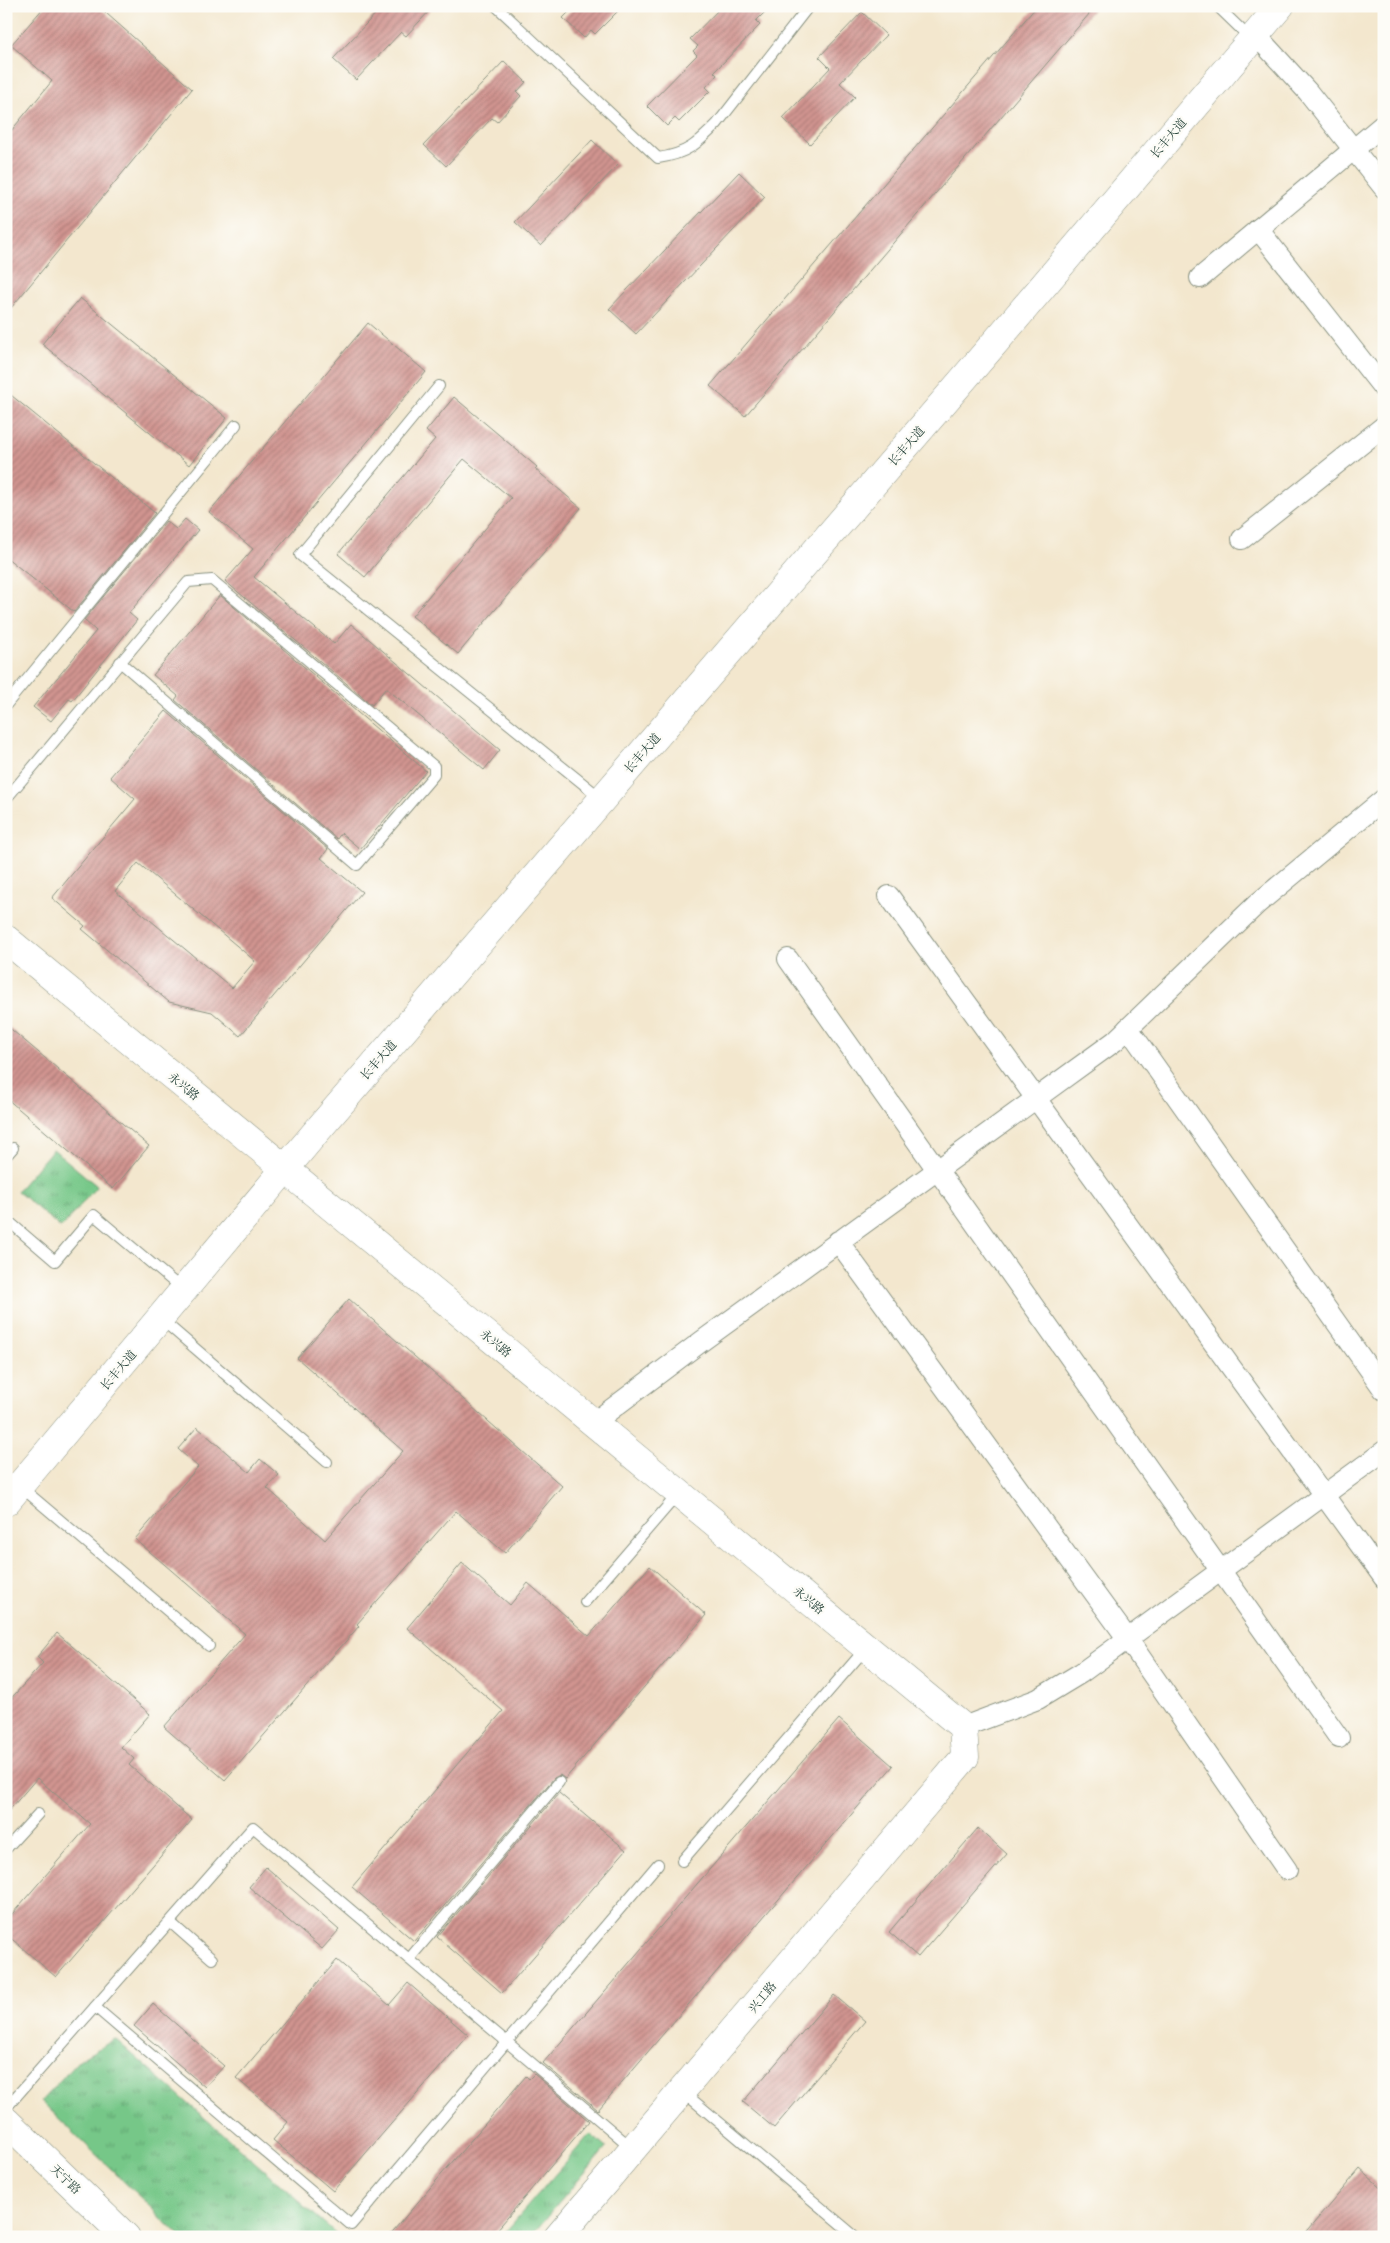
<svg xmlns="http://www.w3.org/2000/svg" width="1390" height="2243" font-family="'Libre Caslon Text','Noto Serif SC',serif">
  <style>
    .grass { fill: url(#grass-tufts); stroke: #4a825e }
    .building { fill: url(#building-hatch); fill-rule: evenodd }
    .lines { fill: none; stroke-linecap: round; stroke-linejoin: round }
    .lane-casing { stroke: #899281; stroke-width: 12 }
    .street-casing { stroke: #899281; stroke-width: 22 }
    .secondary-casing { stroke: #899281; stroke-width: 29 }
    .lane { stroke: #fff; stroke-width: 10 }
    .street { stroke: #fff; stroke-width: 20 }
    .secondary { stroke: #fff; stroke-width: 28 }
    .labels { text-anchor: middle; dominant-baseline: central; stroke-width: 4.5; stroke-linejoin: round; paint-order: stroke }
    .street-label { font-size: 12px; fill: #1f3d34; stroke: #fdfcf7 }
  </style>
  <defs>
    <pattern id="grass-tufts" width="24" height="20" patternUnits="userSpaceOnUse" patternTransform="scale(1.25)"><rect width="24" height="20" fill="#76c788"/><path d="M3 7l-1-3M5 7V3M7 7l1-3M15 17l-1-3M17 17v-4M19 17l1-3" fill="none" stroke="#60a370"/></pattern>
    <pattern id="building-hatch" width="6" height="6" patternUnits="userSpaceOnUse" patternTransform="scale(1.25)"><rect width="6" height="6" fill="#d19490"/><path d="M-1 1l2-2M0 6l6-6M5 7l2-2" fill="none" stroke="#a97a76"/></pattern>
  </defs>
  <rect width="100%" height="100%" fill="#fdfcf7"/>
  <filter id="ink" filterUnits="userSpaceOnUse"><feTurbulence type="fractalNoise" baseFrequency=".02" numOctaves="2"/><feDisplacementMap in="SourceGraphic" scale="10" xChannelSelector="R" yChannelSelector="G"/><feConvolveMatrix kernelMatrix="1 2 1 2 8 2 1 2 1" color-interpolation-filters="sRGB"/></filter>
  <filter id="wash" filterUnits="userSpaceOnUse"><feTurbulence type="fractalNoise" baseFrequency=".0096" numOctaves="4" result="noise"/><feDisplacementMap in="SourceGraphic" scale="20" xChannelSelector="R" yChannelSelector="G"/><feGaussianBlur stdDeviation="1.12" result="paint"/><feColorMatrix in="noise" values="0 0 0 0 0 0 0 0 0 0 0 0 0 0 0 0 0 1.4 0 .05"/><feComposite in="paint" operator="in"/></filter>
  <g filter="url(#wash)">
    <rect width="100%" height="100%" fill="#f3e7ce"/>
    <g class="grass">
      <polygon points="53,1149 97,1186 61,1228 17,1191"/>
      <polygon points="115,2039 340,2237 341,2237 181,2237 41,2101 79,2060"/>
      <polygon points="590,2134 606,2148 530,2237 501,2237"/>
    </g>
    <g id="blocks">
      <g class="building">
        <polygon points="45,6 98,6 192,89 6,314 6,137 52,81 11,45"/>
        <polygon points="383,6 434,6 406,36 401,32 356,80 333,59"/>
        <polygon points="575,6 623,6 595,34 591,30 584,38 563,18"/>
        <polygon points="722,6 771,6 756,21 760,25 714,72 717,75 706,87 710,91 679,122 675,118 667,126 647,106 697,55 693,51 698,46 690,39"/>
        <polygon points="1037,6 1096,6 745,416 710,386"/>
        <polygon points="862,12 886,35 840,83 855,97 810,144 783,118 830,68 819,57"/>
        <polygon points="504,61 526,82 517,92 521,96 497,122 492,118 446,166 424,145"/>
        <polygon points="592,140 618,165 541,246 515,222"/>
        <polygon points="739,172 765,197 636,334 609,309"/>
        <polygon points="80,298 227,418 189,465 42,344"/>
        <polygon points="368,323 426,372 254,577 334,644 351,624 500,750 484,770 386,688 372,705 225,581 253,549 209,512"/>
        <polygon points="6,391 155,513 74,612 6,557"/>
        <polygon points="454,397 537,467 535,469 581,508 458,654 412,616 511,498 464,459 365,577 338,554 435,439 426,431"/>
        <polygon points="185,519 198,530 129,613 137,620 72,701 69,699 51,721 33,707 96,631 84,620 166,521 176,529"/>
        <polygon points="220,595 426,771 360,849 341,833 337,839 175,700 178,696 153,675"/>
        <path d="M166,711L328,849L321,858L362,892L240,1036L212,1012L169,1002L82,929L85,926L52,898L135,799L110,777ZM138,863L255,961L232,988L115,891Z"/>
        <polygon points="6,1025 149,1146 113,1189 6,1098"/>
        <polygon points="349,1299 562,1486 505,1553 456,1511 357,1624 359,1626 225,1780 164,1727 245,1634 135,1539 198,1467 178,1449 197,1427 249,1472 260,1459 279,1475 267,1488 325,1540 403,1451 297,1358"/>
        <polygon points="462,1563 510,1605 528,1583 589,1636 650,1566 706,1615 565,1779 560,1775 554,1778 414,1941 352,1887 503,1711 407,1628"/>
        <polygon points="57,1633 150,1714 121,1747 134,1759 129,1765 192,1820 56,1977 6,1934 6,1921 90,1824 37,1778 6,1814 6,1704 43,1663 37,1657"/>
        <polygon points="839,1719 893,1766 598,2110 543,2063"/>
        <polygon points="559,1793 626,1850 502,1993 437,1937"/>
        <polygon points="978,1828 1007,1854 918,1957 889,1932"/>
        <polygon points="266,1867 339,1930 322,1949 249,1887"/>
        <polygon points="337,1960 389,2005 408,1983 468,2035 333,2191 273,2140 288,2122 236,2078"/>
        <polygon points="834,1995 865,2021 774,2128 743,2102"/>
        <polygon points="153,2004 224,2066 205,2087 134,2026"/>
        <polygon points="534,2074 589,2121 491,2237 388,2237 526,2076 529,2079"/>
        <polygon points="1360,2169 1384,2190 1384,2237 1302,2237"/>
      </g>
    </g>
  </g>
  <g filter="url(#ink)">
    <use href="#blocks" fill-opacity="0" stroke="#899281" stroke-width="1"/>
    <g class="lines">
      <g class="lane-casing">
        <g id="lane">
          <path d="M496,6L658,158C687,154 697,144 717,124L809,6"/>
          <polyline points="1217,6 1250,38"/>
          <polyline points="439,386 300,555 602,799"/>
          <polyline points="6,705 236,425"/>
          <polyline points="6,799 188,582 212,580 434,766 434,775 357,865 120,662"/>
          <polyline points="6,1156 13,1148"/>
          <polyline points="6,1219 55,1261 94,1215 183,1290"/>
          <polyline points="161,1319 327,1462"/>
          <polyline points="21,1487 209,1646"/>
          <polyline points="585,1602 678,1494"/>
          <polyline points="6,1849 38,1814"/>
          <polyline points="682,1861 866,1648"/>
          <polyline points="170,1922 212,1959"/>
          <polyline points="409,1959 559,1782"/>
          <polyline points="95,2007 351,2225 658,1864"/>
          <polyline points="682,2091 856,2237"/>
          <polyline points="6,2108 253,1827 632,2148"/>
        </g>
      </g>
      <g class="street-casing">
        <g id="street">
          <polyline points="1256,35 1308,92 1384,188"/>
          <polyline points="1258,229 1384,389"/>
          <polyline points="1200,278 1384,124"/>
          <polyline points="1242,539 1384,426"/>
          <polyline points="889,896 1384,1578"/>
          <polyline points="788,959 1339,1738"/>
          <polyline points="1128,1028 1384,1390"/>
          <polyline points="838,1241 1127,1638 1287,1870"/>
          <polyline points="593,1423 702,1341 1115,1041 1257,904 1384,799"/>
          <polyline points="963,1727 1038,1699 1081,1673 1384,1451"/>
        </g>
      </g>
      <g class="secondary-casing">
        <g id="secondary">
          <polyline points="6,939 963,1727 965,1757 558,2237"/>
          <polyline points="6,1502 316,1132 1016,318 1280,6"/>
          <polyline points="6,2121 126,2237"/>
        </g>
      </g>
      <use href="#lane" class="lane"/>
      <use href="#street" class="street"/>
      <use href="#secondary" class="secondary"/>
    </g>
  </g>
  <g class="labels">
    <g class="street-label">
      <text transform="translate(1168 138) rotate(-50)">长丰大道</text>
      <text transform="translate(906 446) rotate(-49)">长丰大道</text>
      <text transform="translate(642 753) rotate(-49)">长丰大道</text>
      <text transform="translate(378 1060) rotate(-49)">长丰大道</text>
      <text transform="translate(184 1086) rotate(39)">永兴路</text>
      <text transform="translate(496 1343) rotate(39)">永兴路</text>
      <text transform="translate(118 1370) rotate(-50)">长丰大道</text>
      <text transform="translate(809 1600) rotate(39)">永兴路</text>
      <text transform="translate(762 1997) rotate(-50)">兴工路</text>
      <text transform="translate(66 2179) rotate(44)">天宁路</text>
    </g>
  </g>
  <rect width="1390" height="2243" fill="none" stroke="#fdfcf7" stroke-width="25"/>
</svg>
